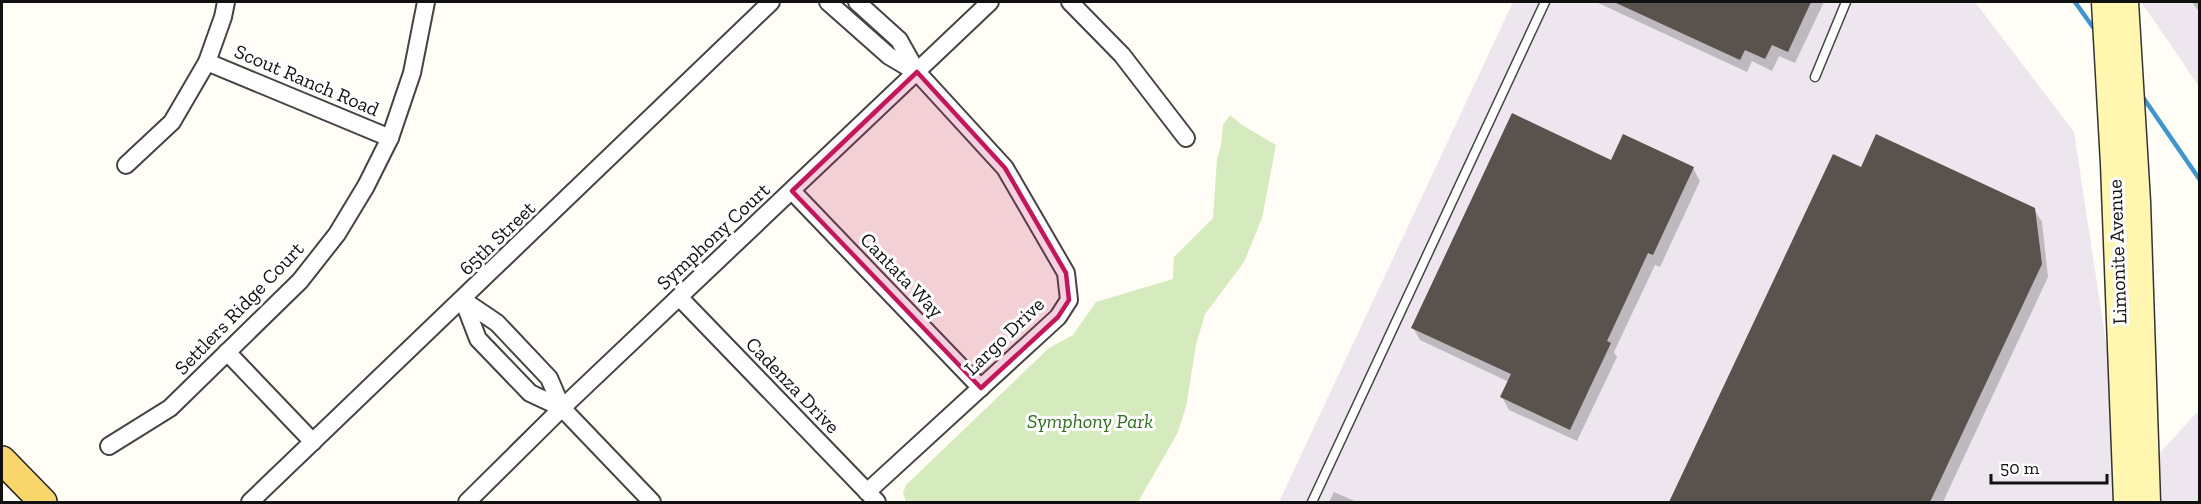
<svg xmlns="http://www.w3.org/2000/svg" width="2201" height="504" font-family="'Zilla Slab',serif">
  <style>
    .industrial { fill: #eee6ef }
    .green { fill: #d5ebbd }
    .shadow { fill: #0003 }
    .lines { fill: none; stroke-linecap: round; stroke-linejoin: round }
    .stream { stroke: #3f96cf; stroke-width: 4.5 }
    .building { fill: #5a524d }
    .lane-casing { stroke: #444; stroke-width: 11 }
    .street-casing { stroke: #444; stroke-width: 20 }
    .secondary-casing { stroke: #333; stroke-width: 27 }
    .primary-casing { stroke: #222; stroke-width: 30 }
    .lane { stroke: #fff; stroke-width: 8 }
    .street { stroke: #fff; stroke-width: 16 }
    .secondary { stroke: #fff6b0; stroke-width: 24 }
    .primary { stroke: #f9d66b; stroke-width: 27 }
    .marked { fill: #c2185b; fill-opacity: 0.2; stroke: #c2185b; stroke-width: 4.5; stroke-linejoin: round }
    .labels { text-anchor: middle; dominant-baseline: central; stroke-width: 6; stroke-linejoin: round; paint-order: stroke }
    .street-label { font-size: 20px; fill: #111; stroke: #fff }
    .park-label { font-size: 20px; font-style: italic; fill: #2f6b1f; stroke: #fff }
  </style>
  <rect width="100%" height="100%" fill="#fffdf5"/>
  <g class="industrial">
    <polygon points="1513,2 1975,2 2074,132 2110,369 2118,499 2199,410 2199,502 1279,502"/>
    <polygon points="2141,2 2199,2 2199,87 2171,45"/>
  </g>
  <polygon class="green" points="1230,115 1242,125 1276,145 1262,218 1244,262 1205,314 1196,345 1186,407 1177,434 1138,502 906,502 903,493 906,485 1049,348 1073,335 1096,302 1173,279 1174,257 1213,218 1217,159 1221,146 1223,125"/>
  <g class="shadow">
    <polygon points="1596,2 1824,2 1795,63 1779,56 1772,71 1752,61 1747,72"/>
    <polygon points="2192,2 2200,2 2200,13"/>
    <polygon points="1833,156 1861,169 2034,209 2042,222 2048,277 1943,502 1671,502"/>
    <polygon points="1612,162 1693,168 1700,181 1660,267 1655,265 1614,352 1617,357 1577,441 1509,410 1502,397 1509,382 1420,340 1413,328"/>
    <polygon points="1334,492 1357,502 1329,502"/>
  </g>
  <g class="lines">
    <g class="stream">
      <polyline points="2075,2 2095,30"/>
      <polyline points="2140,93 2200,180"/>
    </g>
  </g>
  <g class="building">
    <polygon points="1614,2 1811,2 1788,52 1772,45 1765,59 1745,50 1740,60"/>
    <polygon points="1512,113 1611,160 1623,134 1694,167 1653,255 1648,253 1607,341 1611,343 1570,430 1500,397 1511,374 1411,328"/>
    <polygon points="1876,134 2035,208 2042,264 1930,502 1669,502 1833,154 1861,167"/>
  </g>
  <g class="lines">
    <g class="lane-casing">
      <g id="lane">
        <polyline points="1815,77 1846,2"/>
        <polyline points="1312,502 1545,2"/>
      </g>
    </g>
    <g class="street-casing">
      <g id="street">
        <polyline points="828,2 889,56 916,72"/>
        <polyline points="857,2 899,40 917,72 1005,168 1066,273 1069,300 1058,317 867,492"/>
        <polyline points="1070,2 1122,55 1186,138"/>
        <polyline points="207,62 390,138"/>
        <polyline points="126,165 172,122 207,62 223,17 226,2"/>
        <polyline points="792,191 981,388"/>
        <polyline points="679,297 877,502"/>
        <polyline points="463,300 497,323 549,378 562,408 652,502"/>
        <polyline points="463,300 478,339 530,393 562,408"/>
        <polyline points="227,352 313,442"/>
        <polyline points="109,446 170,408 300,281 337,234 366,186 390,138 412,73 426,2"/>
        <polyline points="250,502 771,2"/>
        <polyline points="467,502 562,408 990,2"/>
      </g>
    </g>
    <g class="secondary-casing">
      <g id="secondary">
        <polyline points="2104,2 2113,164 2126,502"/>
        <polyline points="2126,2 2138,202 2148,502"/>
      </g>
    </g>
    <g class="primary-casing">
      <polyline id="primary" points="2,460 43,502"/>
    </g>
    <use href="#lane" class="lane"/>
    <use href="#street" class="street"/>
    <use href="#secondary" class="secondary"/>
    <use href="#primary" class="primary"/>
  </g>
  <path class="marked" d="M917,72L1005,168L1066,273L1069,300L1058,317L981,388L792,191Z"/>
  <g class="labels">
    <g class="street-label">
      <text transform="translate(307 80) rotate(23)">Scout Ranch Road</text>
      <text transform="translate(713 236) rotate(-43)">Symphony Court</text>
      <text transform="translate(497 238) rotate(-44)">65th Street</text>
      <text transform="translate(2117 252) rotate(-92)">Limonite Avenue</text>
      <text transform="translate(902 275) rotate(46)">Cantata Way</text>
      <text transform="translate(239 308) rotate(-46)">Settlers Ridge Court</text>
      <text transform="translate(1004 336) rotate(-44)">Largo Drive</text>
      <text transform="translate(793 385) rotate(46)">Cadenza Drive</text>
    </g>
    <g class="park-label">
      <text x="1090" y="421">Symphony Park</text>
    </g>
  </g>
  <rect width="2201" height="504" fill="none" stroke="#111111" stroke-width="6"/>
  <path d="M1991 474v9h116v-9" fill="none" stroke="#111111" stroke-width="3"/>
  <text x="2000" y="474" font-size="18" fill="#111111" stroke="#ffffff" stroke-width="4.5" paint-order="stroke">50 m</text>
</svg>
